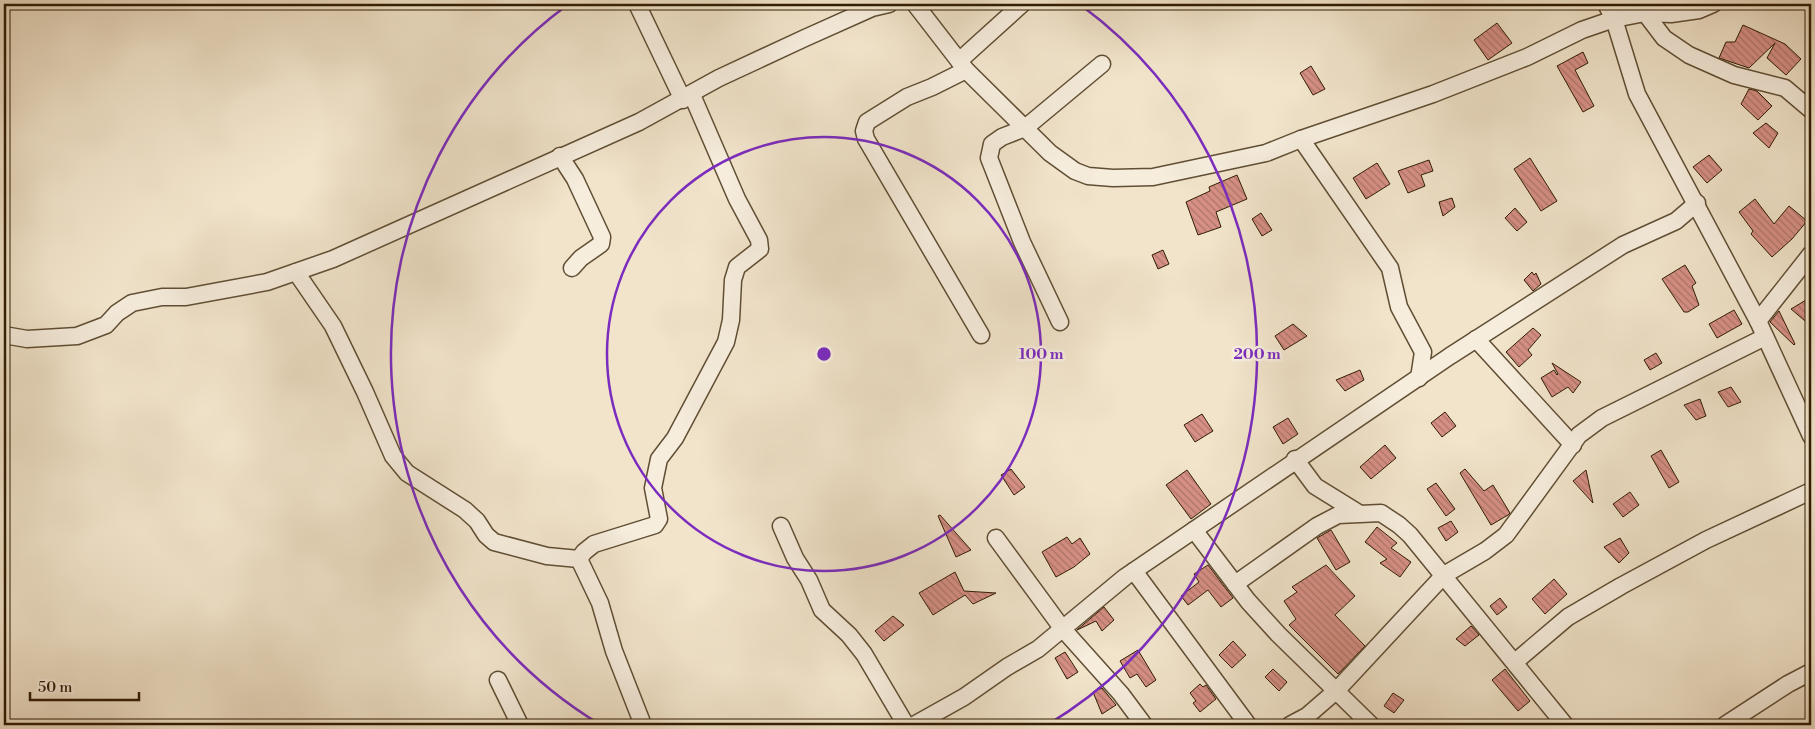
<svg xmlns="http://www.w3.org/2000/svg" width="1815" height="729" font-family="'Libre Bodoni',serif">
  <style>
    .building { fill: url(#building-back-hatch); stroke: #301c02 }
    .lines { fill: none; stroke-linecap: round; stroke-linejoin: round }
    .street-casing { stroke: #604e34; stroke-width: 19 }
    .street { stroke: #f6eddd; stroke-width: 16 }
    .ring { fill: none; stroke: #7b2cbf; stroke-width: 2.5 }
    .centre { fill: #7b2cbf; stroke: #f6eddd; stroke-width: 2.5 }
    .ring-label { font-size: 15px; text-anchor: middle; font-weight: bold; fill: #7b2cbf; stroke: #f6eddd; stroke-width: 5; stroke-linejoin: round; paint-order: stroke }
  </style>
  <defs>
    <pattern id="building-back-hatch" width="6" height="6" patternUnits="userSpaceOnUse" patternTransform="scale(1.25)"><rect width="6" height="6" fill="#d79086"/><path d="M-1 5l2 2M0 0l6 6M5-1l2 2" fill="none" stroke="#af756b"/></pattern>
  </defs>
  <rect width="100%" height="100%" fill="#f1e4cb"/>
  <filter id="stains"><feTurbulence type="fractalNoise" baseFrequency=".004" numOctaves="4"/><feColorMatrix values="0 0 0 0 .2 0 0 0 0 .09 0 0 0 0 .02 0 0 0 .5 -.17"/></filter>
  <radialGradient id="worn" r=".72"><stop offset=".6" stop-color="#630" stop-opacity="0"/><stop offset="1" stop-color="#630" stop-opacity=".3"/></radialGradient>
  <g class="building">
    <polygon points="1497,23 1512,43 1488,60 1474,40"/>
    <polygon points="1743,25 1785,44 1801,59 1786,75 1767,58 1775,43 1749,68 1719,58 1726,42 1735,42"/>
    <polygon points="1583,52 1588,63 1575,70 1594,106 1583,112 1557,66"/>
    <polygon points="1311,66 1325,89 1313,95 1300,73"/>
    <polygon points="1749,89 1757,91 1772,106 1758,120 1741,104"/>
    <polygon points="1766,123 1778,133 1769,148 1753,133"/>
    <polygon points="1709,155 1722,170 1707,183 1693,167"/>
    <polygon points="1530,158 1557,201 1541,211 1514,169"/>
    <polygon points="1429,160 1433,171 1421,175 1425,186 1408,193 1398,171"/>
    <polygon points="1377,163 1390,184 1366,199 1353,178"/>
    <polygon points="1237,175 1247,199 1216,212 1221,227 1198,235 1186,202 1210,191 1209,187"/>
    <polygon points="1452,198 1455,207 1443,216 1439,202"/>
    <polygon points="1755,199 1774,224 1789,206 1807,221 1792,239 1772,257 1751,234 1753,231 1739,212"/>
    <polygon points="1515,208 1527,222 1517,231 1505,218"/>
    <polygon points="1261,213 1272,230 1262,236 1252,219"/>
    <polygon points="1163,250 1169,264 1158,269 1152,255"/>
    <polygon points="1685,265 1696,283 1692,286 1699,305 1688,312 1684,312 1662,279"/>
    <polygon points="1532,272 1534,275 1536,273 1541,284 1533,291 1524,280"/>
    <polygon points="1811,297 1811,326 1791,309"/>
    <polygon points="1734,310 1742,324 1717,338 1709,324"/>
    <polygon points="1779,311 1795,344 1794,345 1770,322"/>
    <polygon points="1293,324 1307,336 1284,350 1275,336"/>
    <polygon points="1533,328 1541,335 1528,350 1532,355 1519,367 1506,352"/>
    <polygon points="1656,353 1662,363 1650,370 1644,360"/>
    <polygon points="1552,363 1581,382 1573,393 1568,387 1552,397 1541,378 1554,370 1557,375 1558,374"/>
    <polygon points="1360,370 1364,380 1345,391 1336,380"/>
    <polygon points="1731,387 1741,402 1728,407 1718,392"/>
    <polygon points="1700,399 1706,416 1696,420 1684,405"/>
    <polygon points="1445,412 1456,426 1442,437 1431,423"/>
    <polygon points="1202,414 1213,431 1195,442 1184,425"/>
    <polygon points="1288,418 1298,434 1283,444 1273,427"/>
    <polygon points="1385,445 1396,458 1371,479 1360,467"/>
    <polygon points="1661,450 1679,482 1669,488 1651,456"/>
    <polygon points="1011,469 1025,487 1014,495 1001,475"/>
    <polygon points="1465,469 1484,491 1493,485 1510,513 1508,515 1491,525 1460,473"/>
    <polygon points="1187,470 1211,504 1191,519 1166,485"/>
    <polygon points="1586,470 1593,503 1573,481"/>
    <polygon points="1436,483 1455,509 1446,516 1427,489"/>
    <polygon points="1630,492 1639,505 1623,517 1613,504"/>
    <polygon points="940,515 971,550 956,557 938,516"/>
    <polygon points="1451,521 1458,532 1446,541 1438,528"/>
    <polygon points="1377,527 1397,543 1391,548 1411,562 1400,577 1380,563 1387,559 1365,542"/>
    <polygon points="1331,530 1350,562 1336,570 1317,538"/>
    <polygon points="1067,537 1072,544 1080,538 1090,554 1074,567 1056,577 1042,552"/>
    <polygon points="1620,538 1629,553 1619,563 1604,547"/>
    <polygon points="1208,565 1233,598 1221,607 1208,590 1188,605 1181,596 1199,582 1194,574"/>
    <polygon points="1326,565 1355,596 1335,615 1365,646 1338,674 1289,625 1296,619 1284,601 1297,592 1292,587"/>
    <polygon points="955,572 964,591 996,593 973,604 965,595 933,615 919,593"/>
    <polygon points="1554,579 1567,594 1545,614 1532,599"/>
    <polygon points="1500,598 1507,607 1497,615 1490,606"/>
    <polygon points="1104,607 1114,620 1102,631 1096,621 1077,630"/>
    <polygon points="893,616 904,625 884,641 875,631"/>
    <polygon points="1471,626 1479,635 1465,646 1456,639"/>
    <polygon points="1233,641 1246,655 1232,668 1219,655"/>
    <polygon points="1138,650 1156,680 1146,687 1137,674 1130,678 1120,661"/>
    <polygon points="1065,652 1078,672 1067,679 1055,658"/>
    <polygon points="1273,669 1287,682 1279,691 1265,677"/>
    <polygon points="1505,669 1530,701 1518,711 1492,680"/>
    <polygon points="1200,684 1203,687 1206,685 1216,699 1200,712 1193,703 1196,701 1190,693"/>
    <polygon points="1102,688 1116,705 1102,714 1093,692"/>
    <polygon points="1393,693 1404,700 1394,713 1384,706"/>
  </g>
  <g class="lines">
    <g class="street-casing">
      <g id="street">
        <polyline points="637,4 683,100"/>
        <polyline points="915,4 966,70 1050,153 1075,171 1088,176 1113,178 1153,177 1266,153 1301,139 1433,94 1527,57 1582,30 1614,19 1637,94 1758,321 1811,436"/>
        <polyline points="1606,4 1614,19 1645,13 1671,14 1699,10 1713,4"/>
        <polyline points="1645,13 1664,38 1689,55 1734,75 1785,88 1811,110"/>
        <polyline points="959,61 1022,4"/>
        <polyline points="966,70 932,87 907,97 867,122 864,131 866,139 981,335"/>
        <polyline points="1301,139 1390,268 1399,307 1423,352 1419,378"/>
        <polyline points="560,156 575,179 602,237 601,244 581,258 572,268"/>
        <polyline points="296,272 333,326 365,392 393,456 407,473 465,510 477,521 486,535 494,542 547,556 579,559"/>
        <polyline points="1758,321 1811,254"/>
        <polyline points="1060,322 1022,242 989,158 992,144 1002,137 1025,128 1102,64"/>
        <polyline points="4,335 27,339 77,336 106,325 117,313 132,303 162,297 186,297 267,282 333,259 639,122 719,78 805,38 872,8 889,4"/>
        <polyline points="1476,339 1573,445"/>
        <polyline points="1295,459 1315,486 1357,512"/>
        <polyline points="781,526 795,558 809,580 822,610 849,635 864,654 906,725"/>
        <polyline points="1194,530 1248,601 1278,634 1371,725"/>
        <polyline points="996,538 1062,628 1121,694 1144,725"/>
        <polyline points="579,559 584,552 594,544 655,525 659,519 653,488 659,459 675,438 726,342 731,320 733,280 737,267 760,249 759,240 737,199 692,95"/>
        <polyline points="579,559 600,603 614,651 643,725"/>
        <polyline points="1134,571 1248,725"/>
        <polyline points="1235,584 1317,526 1338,515 1381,513 1399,525 1410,535 1565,725"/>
        <polyline points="1515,662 1568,617 1621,586 1706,540 1811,491"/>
        <polyline points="498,680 520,725"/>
        <polyline points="914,725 964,697 1007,667 1038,649 1125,577 1450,356 1623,245 1676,221 1697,203"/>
        <polyline points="1290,725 1307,716 1337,690 1444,575 1485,551 1506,535 1579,435 1602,418 1765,337"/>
        <polyline points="1725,725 1788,684 1811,672"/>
      </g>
    </g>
    <use href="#street" class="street"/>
  </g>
  <g class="ring">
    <circle cx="824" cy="354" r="217"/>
    <path d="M601 725A433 433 0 0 1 566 6M1082 6A433 433 0 0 1 1047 725"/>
  </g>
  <circle cx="824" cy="354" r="8" class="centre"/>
  <g class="ring-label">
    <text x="1041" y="359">100 m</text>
    <text x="1257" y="359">200 m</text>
  </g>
  <rect width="1815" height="729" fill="none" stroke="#f1e4cb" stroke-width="20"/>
  <rect x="5" y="5" width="1805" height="719" fill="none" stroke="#301c02" stroke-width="2.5"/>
  <rect x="10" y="10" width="1795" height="709" fill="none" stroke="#301c02"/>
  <path d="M30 692v8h109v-8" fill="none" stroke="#301c02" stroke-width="2.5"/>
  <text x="38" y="692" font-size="15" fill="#301c02" stroke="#f6eddd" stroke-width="4" paint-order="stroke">50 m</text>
  <rect width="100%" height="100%" filter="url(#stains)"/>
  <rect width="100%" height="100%" fill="url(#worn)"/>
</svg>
